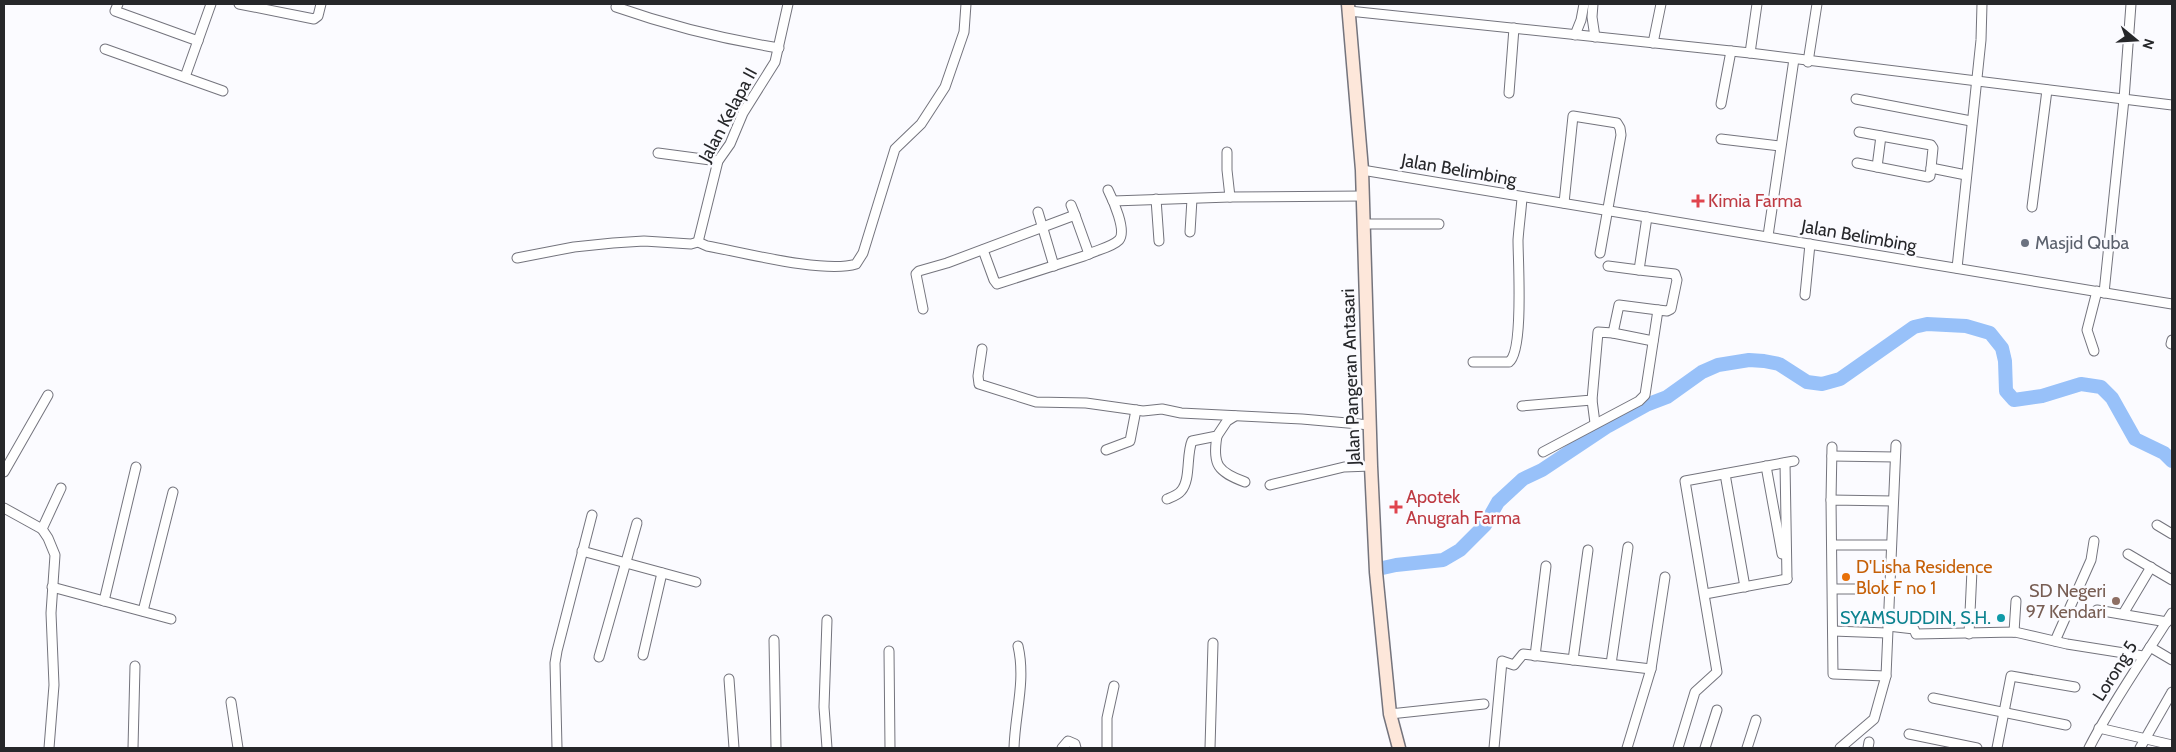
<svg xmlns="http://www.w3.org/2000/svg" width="2176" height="752" font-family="Cabin,sans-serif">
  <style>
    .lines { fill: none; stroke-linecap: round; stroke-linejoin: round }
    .river { stroke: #98c1f9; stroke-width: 14 }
    .street-casing { stroke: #74747d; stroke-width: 11 }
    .secondary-casing { stroke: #74747d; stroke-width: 15 }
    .street { stroke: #fff; stroke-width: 9 }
    .secondary { stroke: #fde7da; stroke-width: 12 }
    .health-dot { fill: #e0444e; stroke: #fbfbff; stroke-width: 2 }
    .worship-dot { fill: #6b7280; stroke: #fbfbff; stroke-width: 2 }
    .food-dot { fill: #e8710a; stroke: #fbfbff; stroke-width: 2 }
    .education-dot { fill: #8d6e63; stroke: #fbfbff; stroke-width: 2 }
    .culture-dot { fill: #0f9aa8; stroke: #fbfbff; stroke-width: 2 }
    .labels { text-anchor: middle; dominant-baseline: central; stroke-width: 5; stroke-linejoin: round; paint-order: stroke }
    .street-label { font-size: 18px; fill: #26272a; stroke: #fbfbff }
    .health-label { font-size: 18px; fill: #be3a42; stroke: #fbfbff; text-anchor: start }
    .worship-label { font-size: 18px; fill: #5b616d; stroke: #fbfbff; text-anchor: start }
    .food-label { font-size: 18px; fill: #c56008; stroke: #fbfbff; text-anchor: start }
    .education-label { font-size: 18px; fill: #785e54; stroke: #fbfbff; text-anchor: end }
    .culture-label { font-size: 18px; fill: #0d838f; stroke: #fbfbff; text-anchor: end }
  </style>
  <rect width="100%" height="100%" fill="#fbfbff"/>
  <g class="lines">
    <polyline class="river" points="1378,569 1396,565 1443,560 1460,550 1485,525 1498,502 1523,479 1542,470 1608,426 1646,405 1667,397 1702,372 1718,365 1749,360 1764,361 1779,364 1807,382 1822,384 1840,379 1914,327 1927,324 1966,326 1990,333 2002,348 2005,361 2006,391 2014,400 2042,396 2081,384 2101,387 2112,398 2135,439 2164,453 2172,461"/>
    <g class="street-casing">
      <g id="street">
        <polyline points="118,4 115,11 198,41"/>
        <polyline points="239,4 314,19 318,16 321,4"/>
        <path d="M617,4L616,7C670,26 723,39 779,48"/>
        <polyline points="1593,4 1592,17 1595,37"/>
        <polyline points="1349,11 1750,53 2172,105"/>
        <polyline points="1575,35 1581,20 1584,4"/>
        <polyline points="1653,43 1661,4"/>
        <polyline points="105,49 223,91"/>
        <polyline points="1750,53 1757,4"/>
        <polyline points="1808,62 1817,4"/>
        <polyline points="185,77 211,4"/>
        <polyline points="1509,93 1514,28"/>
        <polyline points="1856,99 1971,121"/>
        <polyline points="1721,104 1731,51"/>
        <polyline points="1859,132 1931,145 1933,148 1931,168"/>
        <polyline points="1721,139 1780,146"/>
        <polyline points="1227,152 1227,170 1230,197"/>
        <polyline points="658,153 718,161"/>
        <polyline points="1857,163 1928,177 1930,176 1931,168 1966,175"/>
        <polyline points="1877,167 1881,136"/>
        <polyline points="1362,170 2172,304"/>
        <polyline points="1156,199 1159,241"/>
        <polyline points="1113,201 1230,197 1363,196"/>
        <polyline points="1564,203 1573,116 1617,123 1620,128 1621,135 1600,253"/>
        <polyline points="2032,207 2047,90"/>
        <polyline points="1038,212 1054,266"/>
        <polyline points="1364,224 1439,224"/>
        <polyline points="1190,232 1192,199"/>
        <polyline points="1768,236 1794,59"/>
        <polyline points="698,242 718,161 730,144 743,113 775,62 788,4"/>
        <polyline points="983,250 994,280 997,284 1084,256 1089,254 1075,215"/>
        <path d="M1089,254C1097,250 1112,247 1119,240C1127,231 1113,200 1108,190"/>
        <path d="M517,258L574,247L613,243L644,241L691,244L698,242L707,246C741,252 825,274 856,264L863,253L895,149L921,124L945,87L964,32L966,4"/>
        <polyline points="1608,266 1639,270"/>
        <polyline points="1957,268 1981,40 1982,4"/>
        <polyline points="2104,293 2124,99 2131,4"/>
        <polyline points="1805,295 1810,244"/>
        <polyline points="923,309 916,274 919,271 947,263 1075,215 1071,205"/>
        <polyline points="1613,333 1653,341"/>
        <polyline points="2171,344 2172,340"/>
        <polyline points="982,349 978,376 979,384 1036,402 1086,403 1143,411 1162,409 1181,413 1302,419 1370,425"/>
        <polyline points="2094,351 2087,330 2097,291"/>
        <path d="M1473,362H1509C1524,351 1518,261 1518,240C1519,226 1521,212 1522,198"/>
        <polyline points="1592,400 1595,423"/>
        <polyline points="1522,406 1592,400 1598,332 1613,333 1619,305 1658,310"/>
        <path d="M1217,436C1212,465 1218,472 1245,482"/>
        <polyline points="1106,450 1130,441 1136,410"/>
        <polyline points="1543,452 1639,401 1645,395 1658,310 1667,311 1671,309 1677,280 1675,274 1639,270 1647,217"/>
        <polyline points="1832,456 1895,457"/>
        <polyline points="1785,463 1787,579"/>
        <polyline points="1766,466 1782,554"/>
        <polyline points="4,472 48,395"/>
        <polyline points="1725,474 1745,587"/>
        <polyline points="1270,485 1344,467 1371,466"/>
        <path d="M1167,499C1172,497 1178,495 1181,491C1191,480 1186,455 1192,441L1217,436L1227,421L1235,416"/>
        <polyline points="1831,500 1832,447"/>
        <polyline points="4,508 42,529"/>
        <polyline points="2157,525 2172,534"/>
        <polyline points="1833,545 1890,545"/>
        <polyline points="582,551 696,582"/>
        <polyline points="2128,554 2172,580"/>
        <polyline points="52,587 171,619"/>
        <polyline points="1833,589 1889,589"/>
        <polyline points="1705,594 1787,579"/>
        <polyline points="104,601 136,467"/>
        <polyline points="2097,610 2167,622"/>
        <polyline points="143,611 173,492"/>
        <polyline points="2123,614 2151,567"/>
        <polyline points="827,620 824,707 827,748"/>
        <polyline points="1888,626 1914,629 1916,634 2015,632 2067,644 2143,656"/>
        <polyline points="1833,631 1887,633"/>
        <polyline points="2014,632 2016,601"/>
        <polyline points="1969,634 1972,570"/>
        <polyline points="774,640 776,748"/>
        <polyline points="2055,641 2091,560 2094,541"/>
        <polyline points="2150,647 2172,660"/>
        <polyline points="889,651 890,748"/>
        <polyline points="643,655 662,573"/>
        <polyline points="1535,656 1546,566"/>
        <polyline points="599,657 637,523"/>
        <polyline points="1573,660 1588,550"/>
        <polyline points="1611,664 1628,547"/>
        <polyline points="1886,676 1833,674 1831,500 1893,501"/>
        <polyline points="729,679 734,748"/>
        <polyline points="1933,698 2066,725"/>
        <polyline points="231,702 238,748"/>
        <polyline points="1390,714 1484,704"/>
        <polyline points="2099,728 2172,745"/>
        <polyline points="1909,734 1977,748"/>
        <polyline points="49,748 54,685 51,613 55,555 48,538 42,529 61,488"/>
        <polyline points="133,748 135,666"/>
        <polyline points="557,748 555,663 557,651 592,515"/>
        <path d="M1014,748C1015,713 1026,681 1018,646"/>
        <polyline points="1062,748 1068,741 1075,744 1076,748"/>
        <polyline points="1107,748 1107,718 1114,686"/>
        <polyline points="1210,748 1213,643"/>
        <polyline points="1494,748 1502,661 1514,665 1523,654 1651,669"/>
        <polyline points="1627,748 1651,669 1665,577"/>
        <polyline points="1678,748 1695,692 1717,672 1685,481 1794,461"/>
        <polyline points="1705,748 1717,710"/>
        <polyline points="1747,748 1756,720"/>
        <polyline points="1840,748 1874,719 1886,676 1896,445"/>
        <polyline points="1868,748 1869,742"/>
        <polyline points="1997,748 2011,676 2075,687"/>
        <path d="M2089,748C2113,701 2144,658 2172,613"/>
        <polyline points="2140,748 2172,692"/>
      </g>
    </g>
    <g class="secondary-casing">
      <polyline id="secondary" points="1348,4 1362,170 1371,466 1376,572 1390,714 1399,748"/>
    </g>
    <use href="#street" class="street"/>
    <use href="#secondary" class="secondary"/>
  </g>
  <g class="health-dot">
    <path d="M1695.5 193.5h5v5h5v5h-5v5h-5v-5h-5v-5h5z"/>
    <path d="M1393.5 499.5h5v5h5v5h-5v5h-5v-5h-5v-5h5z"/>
  </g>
  <circle class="worship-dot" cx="2025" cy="243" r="5"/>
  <circle class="food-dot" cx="1846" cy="577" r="5"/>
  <circle class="education-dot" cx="2116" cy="601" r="5"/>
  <circle class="culture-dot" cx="2001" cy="618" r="5"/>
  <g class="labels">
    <g class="street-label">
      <text transform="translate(728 115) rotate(-62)">Jalan Kelapa II</text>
      <text transform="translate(1459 170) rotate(10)">Jalan Belimbing</text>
      <text transform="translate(1859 236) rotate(10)">Jalan Belimbing</text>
      <text transform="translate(1351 377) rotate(-92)">Jalan Pangeran Antasari</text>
      <text transform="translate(2115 671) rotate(-58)">Lorong 5</text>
    </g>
    <g class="health-label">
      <text x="1708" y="201">Kimia Farma</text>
      <text x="1406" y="497">Apotek<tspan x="1406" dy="21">Anugrah Farma</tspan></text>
    </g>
    <g class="worship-label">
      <text x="2035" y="243">Masjid Quba</text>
    </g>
    <g class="food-label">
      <text x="1856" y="567">D'Lisha Residence<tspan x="1856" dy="21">Blok F no 1</tspan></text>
    </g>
    <g class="education-label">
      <text x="2106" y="591">SD Negeri<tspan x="2106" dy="21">97 Kendari</tspan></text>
    </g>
    <g class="culture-label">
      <text x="1991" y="618">SYAMSUDDIN, S.H.</text>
    </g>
  </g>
  <rect width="2176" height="752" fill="none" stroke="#26272a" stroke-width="10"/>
  <g transform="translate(2136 40) rotate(108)" stroke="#fbfbff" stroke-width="4" paint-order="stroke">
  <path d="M0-4L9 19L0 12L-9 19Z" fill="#26272a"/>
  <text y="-8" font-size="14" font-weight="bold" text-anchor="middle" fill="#26272a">N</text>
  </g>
</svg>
